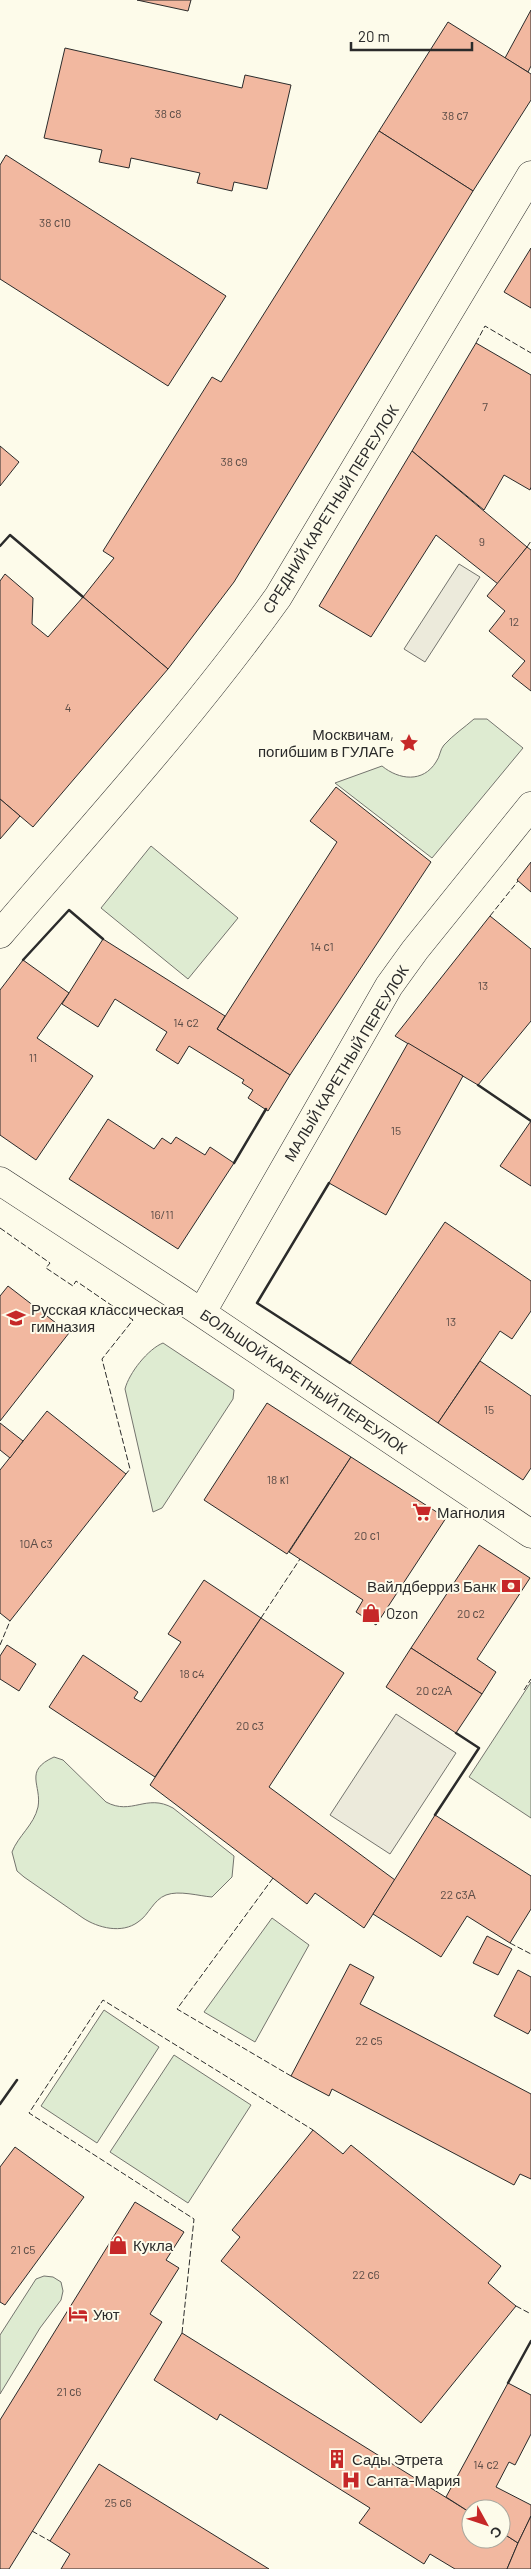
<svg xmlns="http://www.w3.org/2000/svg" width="531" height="2569" font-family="Barlow,sans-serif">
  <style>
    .green { fill: #deebd1; stroke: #74746e }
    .parking { fill: #eceadb; stroke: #74746e }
    .building { fill: #f2b8a0; stroke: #2b2b2b }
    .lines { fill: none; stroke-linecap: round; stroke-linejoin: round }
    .minor-casing { stroke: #2b2b2b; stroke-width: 29 }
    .minor { stroke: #fdfbea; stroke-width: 28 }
    .fence { stroke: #2b2b2b; stroke-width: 1; stroke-dasharray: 6 2.5; stroke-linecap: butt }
    .wall { stroke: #2b2b2b; stroke-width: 2.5 }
    .labels { text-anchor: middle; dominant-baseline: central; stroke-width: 4; stroke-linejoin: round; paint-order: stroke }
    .number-label { font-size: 12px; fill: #5d4e48 }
    .street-label { font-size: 15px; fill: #2b2b2b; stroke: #fdfbea }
    .poi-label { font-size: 15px; fill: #2b2b2b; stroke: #fdfbea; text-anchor: start }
  </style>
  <rect width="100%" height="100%" fill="#fdfbea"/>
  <g class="green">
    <path d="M474,719H487L523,748L432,858L335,783L382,766C399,780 423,783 436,762C440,757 440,749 444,745C453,735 465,727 474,719Z"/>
    <polygon points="151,846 238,918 188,979 101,908"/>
    <path d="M163,1343L234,1390L233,1399L162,1508L153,1512L125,1389C129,1373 148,1349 163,1343Z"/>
    <polygon points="531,1682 531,1818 469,1777"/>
    <path d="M54,1757L63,1760L106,1802C132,1816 146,1793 173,1808L234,1856L232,1877L212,1897C199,1896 179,1890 166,1895C153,1900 149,1915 138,1922C122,1934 98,1928 83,1918L24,1877L17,1871L12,1852C18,1836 34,1825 38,1807C42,1785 23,1771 54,1757Z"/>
    <polygon points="272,1918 309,1945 255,2042 204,2012"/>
    <polygon points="104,2010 159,2047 97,2143 41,2106"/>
    <polygon points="174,2055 251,2105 188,2203 110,2152"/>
    <polygon points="44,2276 53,2277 61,2282 63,2291 61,2300 40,2328 0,2394 0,2335 36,2279"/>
  </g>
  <g class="parking">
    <polygon points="459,564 480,577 425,662 404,649"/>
    <polygon points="396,1714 456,1753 390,1854 330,1815"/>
  </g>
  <g class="building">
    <polygon points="137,0 191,0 188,11"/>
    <polygon points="531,10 531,66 528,72 505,58"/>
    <polygon points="448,22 531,74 531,100 473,191 379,131"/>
    <polygon points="65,48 242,88 245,75 291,85 267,189 234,182 232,191 197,183 200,173 131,158 129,168 99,162 102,150 44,138"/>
    <polygon points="379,131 473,191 234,582 168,669 83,597 114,558 103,551 212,377 221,382"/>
    <polygon points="6,155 226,296 168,386 0,279 0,165"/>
    <polygon points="531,248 531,308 504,292"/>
    <polygon points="476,343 531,375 531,487 530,490 504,475 484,510 412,451"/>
    <polygon points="0,446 19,462 0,486"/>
    <polygon points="412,451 527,547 498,584 436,535 371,637 319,606"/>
    <polygon points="527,547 531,550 531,691 512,676 525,661 489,631 505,611 487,596"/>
    <polygon points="5,574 33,598 32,624 48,637 83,597 168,669 33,827 0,799 0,581"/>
    <polygon points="336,787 431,862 290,1075 217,1029 337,842 310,821"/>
    <polygon points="0,799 20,816 0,839"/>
    <polygon points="531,862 531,892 517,880"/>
    <polygon points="490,916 531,949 531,1021 478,1085 395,1036"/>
    <polygon points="103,939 225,1016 217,1029 290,1075 268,1111 248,1098 253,1090 242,1083 244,1080 189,1046 178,1064 156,1050 167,1032 115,999 98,1027 62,1004"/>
    <polygon points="23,960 69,993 37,1038 93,1076 36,1160 0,1135 0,990"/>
    <polygon points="408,1043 463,1076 386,1215 329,1183"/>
    <polygon points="108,1119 154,1149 162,1138 171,1144 176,1137 205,1155 210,1147 234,1163 178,1249 69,1179"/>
    <polygon points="531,1121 531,1186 500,1166"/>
    <polygon points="445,1222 531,1281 531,1311 512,1339 500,1331 438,1423 350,1363"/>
    <polygon points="8,1286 69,1333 0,1421 0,1296"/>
    <polygon points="480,1361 531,1396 531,1468 523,1480 438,1423"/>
    <polygon points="267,1403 351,1457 287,1554 204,1500"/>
    <polygon points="47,1411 126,1474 10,1621 0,1613 0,1470"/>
    <polygon points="0,1423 23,1441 10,1458 0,1450"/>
    <polygon points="351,1457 446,1518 376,1625 356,1612 363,1600 289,1552"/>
    <polygon points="479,1545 530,1578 477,1659 496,1672 482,1694 411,1648"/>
    <polygon points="204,1580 261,1618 155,1777 49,1707 83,1655 138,1692 134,1698 141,1702 181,1642 168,1634"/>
    <polygon points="261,1618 344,1673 269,1787 395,1880 364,1928 315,1893 307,1904 150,1785"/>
    <polygon points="7,1645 36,1664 19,1691 0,1679 0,1656"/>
    <polygon points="411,1648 482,1694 456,1733 386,1687"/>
    <polygon points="435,1815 531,1876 531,1909 510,1943 467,1916 441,1957 373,1914"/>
    <polygon points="487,1936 512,1949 498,1975 473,1963"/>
    <polygon points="350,1964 374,1977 360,2004 531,2094 531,2179 520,2174 514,2185 332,2089 329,2096 291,2076"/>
    <polygon points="518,1970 531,1977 531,2029 528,2034 494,2016"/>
    <polygon points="313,2130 343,2154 351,2145 501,2266 488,2283 516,2306 421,2423 221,2261 240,2237 232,2230"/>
    <polygon points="15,2147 84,2197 5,2305 0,2302 0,2167"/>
    <polygon points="135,2202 184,2232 166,2260 179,2268 150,2314 162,2322 9,2569 0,2569 0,2420"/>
    <polygon points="182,2333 471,2513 471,2539 501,2539 501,2532 518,2543 507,2569 455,2569 430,2554 424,2564 359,2523 370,2508 220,2414 217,2420 154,2380"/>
    <polygon points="508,2383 531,2395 531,2434 515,2465 509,2462 496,2487 531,2505 531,2516 518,2543 501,2532 501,2509 471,2509 471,2513 446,2497"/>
    <polygon points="99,2464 269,2569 61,2569 70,2554 50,2541"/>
    <polygon points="531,2516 531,2569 507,2569 518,2543"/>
  </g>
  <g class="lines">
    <g class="minor-casing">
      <g id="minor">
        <path d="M0,934C95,823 193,716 278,597L531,175"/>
        <polyline points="0,1181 178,1297 531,1534"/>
        <polyline points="202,1312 389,986 415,950 531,806"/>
      </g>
    </g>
    <use href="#minor" class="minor"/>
    <g class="fence">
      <polyline points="476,343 485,326 531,353"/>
      <polyline points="527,547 531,541"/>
      <polyline points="490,916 518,881"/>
      <polyline points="0,1228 50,1263 46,1268 73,1286 76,1281 133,1320 102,1359 130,1469 126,1474"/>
      <polyline points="261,1618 300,1559"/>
      <polyline points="0,1645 10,1621"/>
      <polyline points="524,1690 531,1679"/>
      <polyline points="273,1878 177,2009 291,2076"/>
      <polyline points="510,1943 531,1954"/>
      <polyline points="516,2306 531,2314"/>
      <polyline points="182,2333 194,2219 29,2113 103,2000 313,2130"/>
      <polyline points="32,2531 50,2541"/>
    </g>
    <g class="wall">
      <polyline points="0,546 10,535 83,597"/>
      <polyline points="23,960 69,910 103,939"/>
      <polyline points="478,1085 531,1121"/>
      <polyline points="234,1163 266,1109"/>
      <polyline points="329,1183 257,1303 350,1363"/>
      <polyline points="435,1815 479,1748 456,1733"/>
      <polyline points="0,2104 17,2080"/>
      <polyline points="508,2383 531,2341"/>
    </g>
  </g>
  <defs>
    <g id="sight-bare" transform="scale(1.5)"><path d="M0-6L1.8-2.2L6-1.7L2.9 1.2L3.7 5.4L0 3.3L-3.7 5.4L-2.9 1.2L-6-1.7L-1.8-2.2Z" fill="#c62828" stroke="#fdfbea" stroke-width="2.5" paint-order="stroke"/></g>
    <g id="school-bare" transform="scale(1.5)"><path d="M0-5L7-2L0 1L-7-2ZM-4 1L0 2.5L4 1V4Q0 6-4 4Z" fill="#c62828" stroke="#fdfbea" stroke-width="2.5" paint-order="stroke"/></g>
    <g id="supermarket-bare" transform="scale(1.5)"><path d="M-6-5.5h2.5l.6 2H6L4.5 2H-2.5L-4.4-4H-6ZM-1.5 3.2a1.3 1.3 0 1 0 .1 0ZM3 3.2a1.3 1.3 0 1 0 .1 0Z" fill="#c62828" stroke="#fdfbea" stroke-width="2.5" paint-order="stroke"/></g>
    <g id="bank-bare" transform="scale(1.5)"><path d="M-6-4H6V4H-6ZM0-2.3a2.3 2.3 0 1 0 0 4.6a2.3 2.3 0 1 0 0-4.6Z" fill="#c62828" stroke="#fdfbea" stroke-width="2.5" paint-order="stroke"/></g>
    <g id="shop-bare" transform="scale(1.5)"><path d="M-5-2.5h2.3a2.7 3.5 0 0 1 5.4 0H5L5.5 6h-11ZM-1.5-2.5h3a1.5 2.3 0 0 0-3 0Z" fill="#c62828" stroke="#fdfbea" stroke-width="2.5" paint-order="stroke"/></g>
    <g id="hotel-bare" transform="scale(1.5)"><path d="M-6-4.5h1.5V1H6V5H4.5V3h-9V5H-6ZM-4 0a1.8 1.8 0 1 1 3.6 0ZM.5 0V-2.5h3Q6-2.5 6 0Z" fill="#c62828" stroke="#fdfbea" stroke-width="2.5" paint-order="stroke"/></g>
    <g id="building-bare" transform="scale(1.5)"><path d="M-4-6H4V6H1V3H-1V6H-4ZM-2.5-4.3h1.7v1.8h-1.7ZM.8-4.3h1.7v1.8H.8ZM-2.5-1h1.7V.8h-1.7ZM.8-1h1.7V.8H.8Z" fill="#c62828" stroke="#fdfbea" stroke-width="2.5" paint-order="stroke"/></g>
    <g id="hospital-bare" transform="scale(1.5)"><path d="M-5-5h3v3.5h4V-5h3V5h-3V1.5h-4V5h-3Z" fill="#c62828" stroke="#fdfbea" stroke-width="2.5" paint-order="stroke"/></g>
  </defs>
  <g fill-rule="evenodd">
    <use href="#sight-bare" x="409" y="743"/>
    <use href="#school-bare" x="16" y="1318"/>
    <use href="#supermarket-bare" x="422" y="1512"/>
    <use href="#bank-bare" x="511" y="1586"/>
    <use href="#shop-bare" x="371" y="1613"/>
    <use href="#shop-bare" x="118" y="2245"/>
    <use href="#hotel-bare" x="78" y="2314"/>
    <use href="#building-bare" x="337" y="2459"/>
    <use href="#hospital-bare" x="351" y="2480"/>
  </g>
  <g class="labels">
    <g class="number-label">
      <text x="168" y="113">38 с8</text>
      <text x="455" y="115">38 с7</text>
      <text x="55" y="222">38 с10</text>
      <text x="485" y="406">7</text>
      <text x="234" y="461">38 с9</text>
      <text x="482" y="541">9</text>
      <text x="514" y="621">12</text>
      <text x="68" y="707">4</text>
      <text x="322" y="946">14 с1</text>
      <text x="483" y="985">13</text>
      <text x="186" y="1022">14 с2</text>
      <text x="33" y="1057">11</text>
      <text x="396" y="1130">15</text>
      <text x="162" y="1214">16/11</text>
      <text x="451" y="1321">13</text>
      <text x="489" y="1409">15</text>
      <text x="278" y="1479">18 к1</text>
      <text x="367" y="1535">20 с1</text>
      <text x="36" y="1543">10А с3</text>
      <text x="471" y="1613">20 с2</text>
      <text x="192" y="1673">18 с4</text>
      <text x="434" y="1690">20 с2А</text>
      <text x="250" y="1725">20 с3</text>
      <text x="458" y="1894">22 с3А</text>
      <text x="369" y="2040">22 с5</text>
      <text x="23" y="2249">21 с5</text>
      <text x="366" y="2274">22 с6</text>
      <text x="69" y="2391">21 с6</text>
      <text x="486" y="2464">14 с2</text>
      <text x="118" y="2502">25 с6</text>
    </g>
    <g class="street-label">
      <text transform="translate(330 509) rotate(-58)">СРЕДНИЙ КАРЕТНЫЙ ПЕРЕУЛОК</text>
      <text transform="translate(346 1063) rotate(-59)">МАЛЫЙ КАРЕТНЫЙ ПЕРЕУЛОК</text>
      <text transform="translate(304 1381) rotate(34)">БОЛЬШОЙ КАРЕТНЫЙ ПЕРЕУЛОК</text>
    </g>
    <g class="poi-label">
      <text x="394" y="734" text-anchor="end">Москвичам,<tspan x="394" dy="17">погибшим в ГУЛАГе</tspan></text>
      <text x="31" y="1309">Русская классическая<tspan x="31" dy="17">гимназия</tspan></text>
      <text x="437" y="1512">Магнолия</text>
      <text x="496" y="1586" text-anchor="end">Вайлдберриз Банк</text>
      <text x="386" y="1613">Ozon</text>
      <text x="133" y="2245">Кукла</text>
      <text x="93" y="2314">Уют</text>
      <text x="352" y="2459">Сады Этрета</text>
      <text x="366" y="2480">Санта-Мария</text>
    </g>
  </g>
  <g transform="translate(486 2524) rotate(130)"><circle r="24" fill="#fdfbea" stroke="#a9a89e"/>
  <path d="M0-4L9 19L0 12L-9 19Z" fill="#c62828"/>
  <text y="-8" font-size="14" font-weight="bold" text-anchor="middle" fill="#2b2b2b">С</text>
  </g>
  <path d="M351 42v8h121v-8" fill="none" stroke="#2b2b2b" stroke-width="2.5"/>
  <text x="358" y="42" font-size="15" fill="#2b2b2b" stroke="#fdfbea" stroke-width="4" paint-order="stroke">20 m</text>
</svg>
